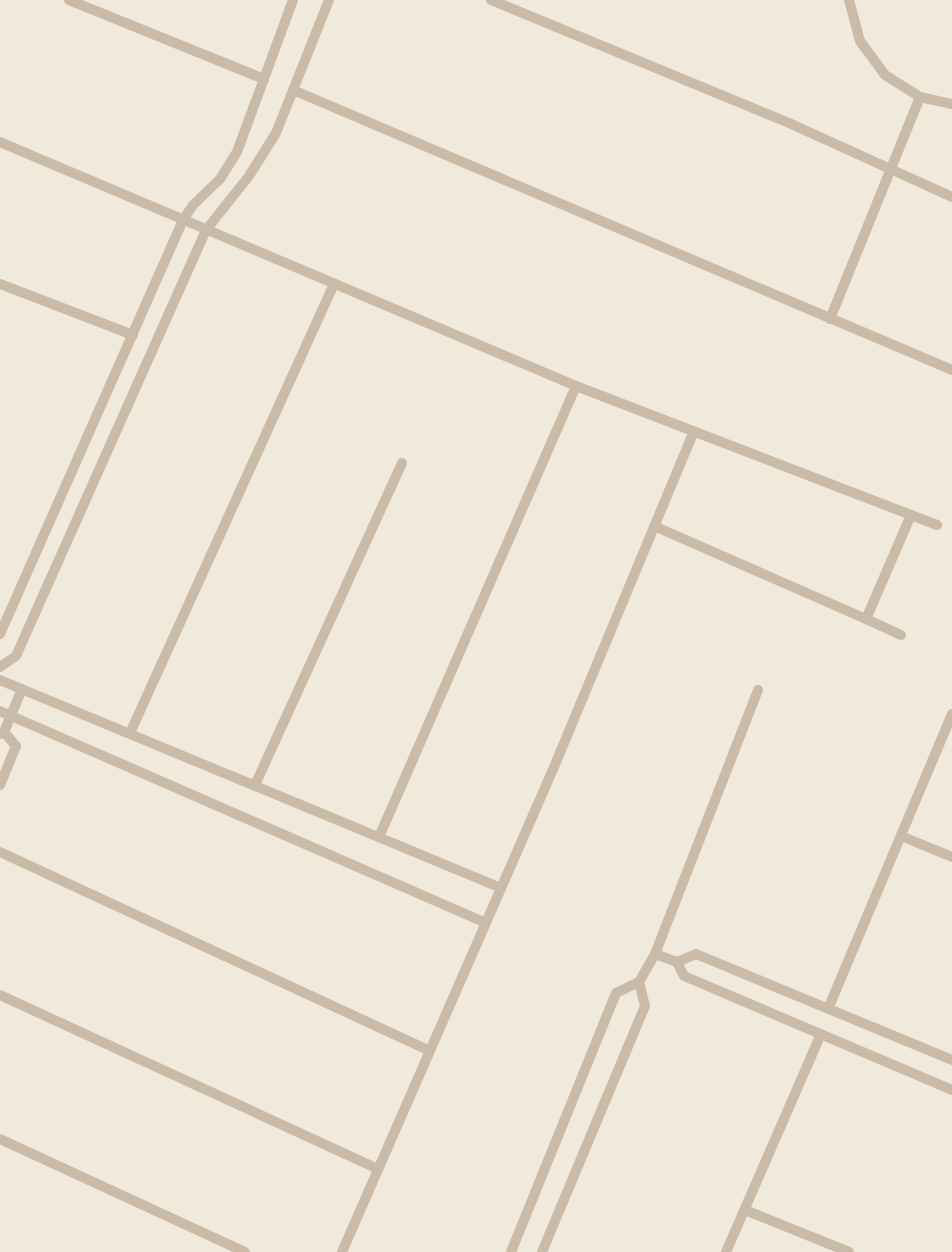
<svg xmlns="http://www.w3.org/2000/svg" width="952" height="1252" font-family="Poppins,sans-serif">
  <style>
    .lines { fill: none; stroke-linecap: round; stroke-linejoin: round }
    .street { stroke: #c9bba8; stroke-width: 10 }
  </style>
  <rect width="100%" height="100%" fill="#f1e9dc"/>
  <g class="lines">
    <g class="street">
      <polyline points="69,0 264,79"/>
      <polyline points="491,0 789,123 952,197"/>
      <polyline points="849,0 860,41 885,75 920,97 952,104"/>
      <polyline points="293,90 952,370"/>
      <polyline points="0,142 576,386 937,525"/>
      <polyline points="0,284 133,335"/>
      <polyline points="830,319 920,97"/>
      <polyline points="654,526 866,619"/>
      <polyline points="0,634 183,220 193,205 220,179 237,152 293,0"/>
      <polyline points="901,635 866,619 911,515"/>
      <polyline points="0,667 16,656 206,230 249,176 276,133 329,0"/>
      <polyline points="0,680 501,888"/>
      <polyline points="0,711 486,923"/>
      <polyline points="130,733 334,284"/>
      <polyline points="0,734 4,732 22,689"/>
      <polyline points="0,785 16,746 4,732"/>
      <polyline points="255,785 402,463"/>
      <polyline points="901,836 952,857"/>
      <polyline points="379,837 576,386"/>
      <polyline points="0,852 430,1051"/>
      <polyline points="655,954 677,962 684,976 952,1090"/>
      <polyline points="677,962 696,954 952,1060"/>
      <polyline points="0,995 378,1169"/>
      <polyline points="828,1009 952,714"/>
      <polyline points="0,1139 245,1252"/>
      <polyline points="745,1210 849,1252"/>
      <polyline points="342,1252 554,767 694,431"/>
      <polyline points="511,1252 616,993 639,982 655,954 758,690"/>
      <polyline points="542,1252 645,1006 639,982"/>
      <polyline points="726,1252 821,1034"/>
    </g>
  </g>
</svg>
